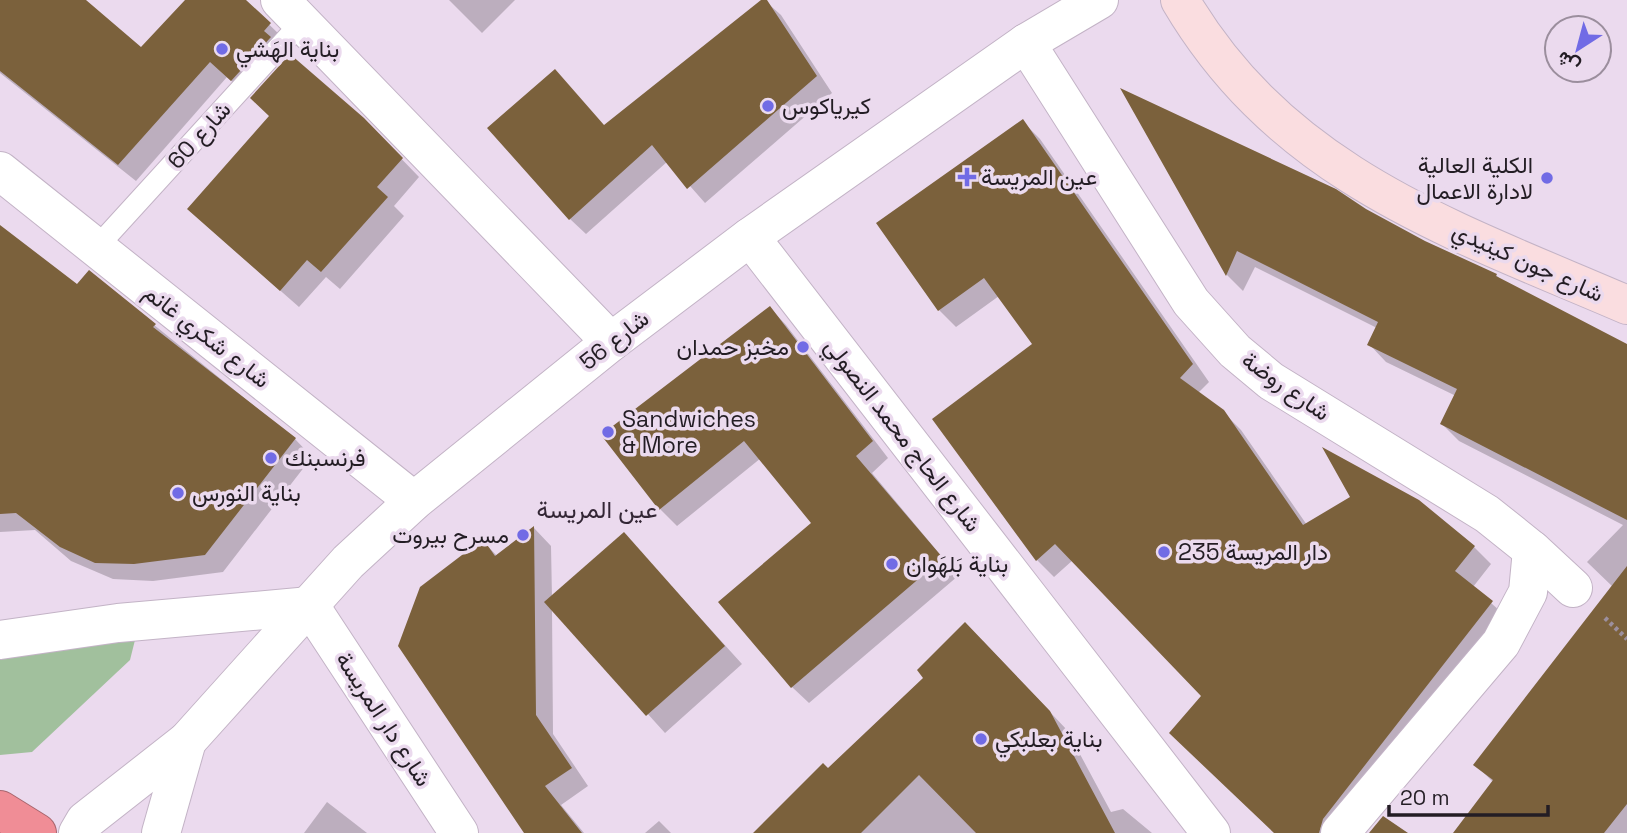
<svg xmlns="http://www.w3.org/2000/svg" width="1627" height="833" font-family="'Space Grotesk',Vazirmatn,sans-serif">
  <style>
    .green { fill: #a1c09d }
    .shadow { fill: #0003 }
    .building { fill: #7b613c }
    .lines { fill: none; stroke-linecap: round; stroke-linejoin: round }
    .lane-casing { stroke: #c3b3c6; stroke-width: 23 }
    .street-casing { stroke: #c3b3c6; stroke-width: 40 }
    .secondary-casing { stroke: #c3b3c6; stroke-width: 40 }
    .highway-casing { stroke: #a8666e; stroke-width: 40 }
    .path { stroke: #9c8f9e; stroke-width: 4.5; stroke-dasharray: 3.5 3.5; stroke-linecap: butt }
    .lane { stroke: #fff; stroke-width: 21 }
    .street { stroke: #fff; stroke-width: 38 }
    .secondary { stroke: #fadde0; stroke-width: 38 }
    .highway { stroke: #f08d96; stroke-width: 38 }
    .poi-dot { fill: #716be5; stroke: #ebdaee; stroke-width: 2.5 }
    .labels { text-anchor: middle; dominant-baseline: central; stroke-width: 7; stroke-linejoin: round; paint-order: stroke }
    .poi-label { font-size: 23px; fill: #231d24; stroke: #ebdaee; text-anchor: start }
    .street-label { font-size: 23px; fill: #231d24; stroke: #ebdaee }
    .neighbourhood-label { font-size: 24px; fill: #332635; stroke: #ebdaee }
  </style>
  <rect width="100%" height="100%" fill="#ebdaee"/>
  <polygon class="green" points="135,640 130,660 32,752 0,755 0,651"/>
  <g class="shadow">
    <polygon points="0,0 83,0 141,49 187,0 244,0 286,41 248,96 227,77 136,181 0,73"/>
    <polygon points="449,0 515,0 482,33"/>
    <polygon points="764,0 781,15 832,93 705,203 668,161 586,234 570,219 605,126"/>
    <polygon points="1124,92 1424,242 1496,275 1503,282 1627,346 1627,833 1455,833 1493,782 1476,765 1613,587 1587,562 1623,525 1459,441 1442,424 1456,396 1386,362 1369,344 1377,328 1255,267 1243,291 1227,275"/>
    <polygon points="363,119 419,177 394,206 404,216 340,289 326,277 299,307 207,226"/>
    <polygon points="1023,122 1040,139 1209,382 1198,393 1223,412 1241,430 1307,525 1418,502 1474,547 1491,564 1473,587 1509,619 1342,833 1275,833 1203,696 1073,560 1054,577 1037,560 934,420 1035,345 999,296 956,327 939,310"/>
    <polygon points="0,227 77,286 90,273 295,439 312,457 223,572 153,581 113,579 71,561 35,530 0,532"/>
    <polygon points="770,308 786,325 888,458 872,473 958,576 809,703 792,687 813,523 761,458 677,526 660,509"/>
    <polygon points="534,528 551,546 552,598 624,534 742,664 665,733 552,608 553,734 588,786 561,805 584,833 526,833 483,541 497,556"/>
    <polygon points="983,641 1067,730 1111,812 1123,809 1152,833 790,833 828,771"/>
    <polygon points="327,802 367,833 304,833"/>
    <polygon points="659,821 671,833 645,833"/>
  </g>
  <g class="building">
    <polygon points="0,0 86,0 141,47 185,0 246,0 271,23 264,31 271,37 231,81 210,62 118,165 0,71"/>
    <polygon points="761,0 767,0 817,76 687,189 652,145 569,220 487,128 555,69 604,125"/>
    <polygon points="290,54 364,118 403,158 377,187 388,197 321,272 307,260 280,291 187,209 269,116 250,98"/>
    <polygon points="1120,88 1336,189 1366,209 1425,241 1497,274 1496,276 1627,344 1627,520 1440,424 1457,389 1367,345 1378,322 1237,251 1226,276"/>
    <polygon points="1023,119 1193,364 1180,378 1224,410 1303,525 1350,497 1322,447 1419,500 1475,546 1455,571 1493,601 1323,819 1319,833 1274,833 1169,733 1201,696 1055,544 1036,561 932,419 1032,344 984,278 938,311 876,223"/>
    <polygon points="0,225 77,284 89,270 156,324 153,327 296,438 205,555 134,564 95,563 60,547 16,513 0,514"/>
    <polygon points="770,306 873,441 856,456 943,558 791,688 718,602 811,523 744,441 659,510 601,435"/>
    <polygon points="534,526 536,715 572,768 545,786 582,833 524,833 398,646 420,587 483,539 495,556"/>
    <polygon points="624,532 725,646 646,716 544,602"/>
    <polygon points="1627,566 1627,804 1604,833 1453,833 1493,780 1473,765"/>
    <polygon points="965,622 1050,711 1115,833 976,833 919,775 861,833 753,833 823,763 828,768 923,678 917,670"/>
    <polygon points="1383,816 1408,833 1369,833"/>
  </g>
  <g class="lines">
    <g class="lane-casing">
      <polyline id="lane" points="96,248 302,22"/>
    </g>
    <g class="street-casing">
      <g id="street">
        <polyline points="280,0 611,342"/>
        <polyline points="1026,43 1191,302 1235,351 1271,381 1487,514 1532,550 1573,588"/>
        <polyline points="0,171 414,501"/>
        <polyline points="750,237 1211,833"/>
        <polyline points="0,640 118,623 310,606 459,833"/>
        <polyline points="78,833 85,821 187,741 348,562 414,501 611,342 750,237 1026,43 1099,0"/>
        <polyline points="161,833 187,741"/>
        <polyline points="1340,833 1501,643 1528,592 1532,550"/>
      </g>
    </g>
    <g class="secondary-casing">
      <path id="secondary" d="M1180,0C1283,175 1451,229 1627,305"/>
    </g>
    <g class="highway-casing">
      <polyline id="highway" points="0,810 37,833"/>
    </g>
    <polyline class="path" points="1605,618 1627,639"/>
    <use href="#lane" class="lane"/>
    <use href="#street" class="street"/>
    <use href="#secondary" class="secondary"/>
    <use href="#highway" class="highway"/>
  </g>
  <g class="poi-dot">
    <circle cx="222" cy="49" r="7"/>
    <circle cx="768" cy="106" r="7"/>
    <path d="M963.5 166.5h7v7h7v7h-7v7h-7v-7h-7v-7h7z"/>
    <circle cx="1547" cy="178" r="7"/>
    <circle cx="803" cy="347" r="7"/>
    <circle cx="608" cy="432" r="7"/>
    <circle cx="271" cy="458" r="7"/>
    <circle cx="178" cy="493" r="7"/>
    <circle cx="523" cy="535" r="7"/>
    <circle cx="1164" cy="552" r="7"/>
    <circle cx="892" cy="564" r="7"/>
    <circle cx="981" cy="739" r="7"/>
  </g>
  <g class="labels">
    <g class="poi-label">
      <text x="236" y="49">بناية الهَشي</text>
      <text x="782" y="106">كيرياكوس</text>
      <text x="1533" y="165" text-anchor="end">الكلية العالية<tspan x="1533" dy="26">لادارة الاعمال</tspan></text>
      <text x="981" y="177">عين المريسة</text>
      <text x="789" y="347" text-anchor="end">مخبز حمدان</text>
      <text x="622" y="419">Sandwiches<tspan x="622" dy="26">&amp; More</tspan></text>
      <text x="285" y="458">فرنسبنك</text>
      <text x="192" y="493">بناية النورس</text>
      <text x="509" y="535" text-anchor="end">مسرح بيروت</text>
      <text x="1178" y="552">دار المريسة 235</text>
      <text x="906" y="564">بناية بَلهَوان</text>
      <text x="995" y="739">بناية بعلبكي</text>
    </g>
    <g class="street-label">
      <text transform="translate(199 135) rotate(-48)">شارع 60</text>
      <text transform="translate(1528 262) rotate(24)">شارع جون كينيدي</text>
      <text transform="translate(207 336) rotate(38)">شارع شكري غانم</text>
      <text transform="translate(614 340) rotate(-38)">شارع 56</text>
      <text transform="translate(1286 386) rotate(35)">شارع روضة</text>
      <text transform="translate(903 435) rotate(52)">شارع الحاج محمد النصولي</text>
      <text transform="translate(384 719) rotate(57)">شارع دار المريسة</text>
    </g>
    <g class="neighbourhood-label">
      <text x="597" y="509">عين المريسة</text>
    </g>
  </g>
  <g transform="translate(1578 49) rotate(216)"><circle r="33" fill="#ebdaee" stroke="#9b8e9d" stroke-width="2"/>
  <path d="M0-5L12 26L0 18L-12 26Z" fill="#716be5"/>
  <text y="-10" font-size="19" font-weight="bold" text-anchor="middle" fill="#231d24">ش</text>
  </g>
  <path d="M1389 805v10h159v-10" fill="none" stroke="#231d24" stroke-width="3.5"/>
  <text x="1400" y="805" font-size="21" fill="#231d24" stroke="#ebdaee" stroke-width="5" paint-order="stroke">20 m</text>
</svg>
